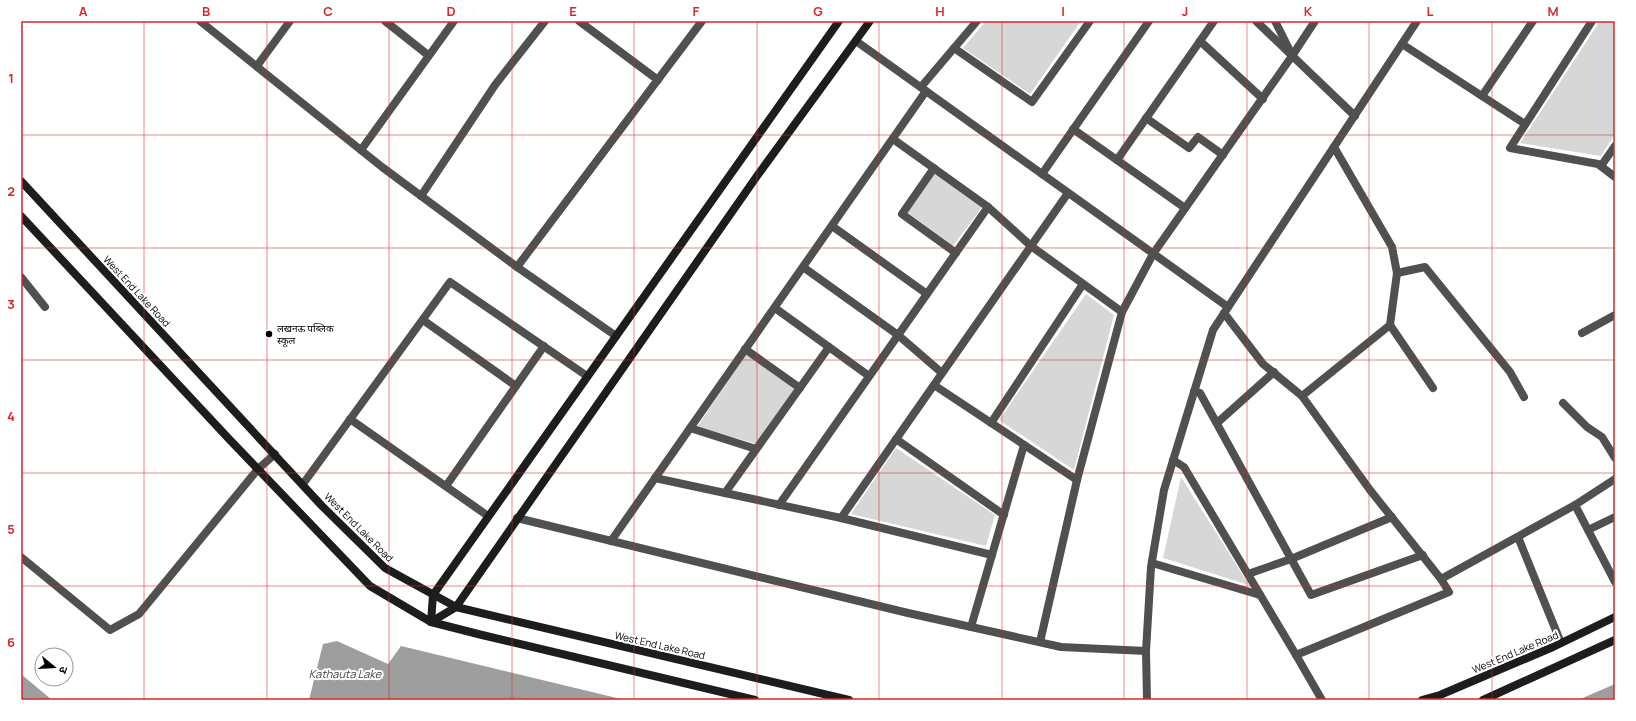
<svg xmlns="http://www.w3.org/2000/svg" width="1636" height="721" font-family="Manrope,'Noto Sans Devanagari',sans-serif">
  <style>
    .green { fill: #d7d7d7 }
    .water { fill: #9e9e9e }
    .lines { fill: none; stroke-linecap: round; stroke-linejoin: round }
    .lane { stroke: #505050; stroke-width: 8 }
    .street { stroke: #505050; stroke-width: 8 }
    .secondary { stroke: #1d1d1d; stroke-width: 8 }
    .grid { fill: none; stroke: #d62828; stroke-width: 1; stroke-opacity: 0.55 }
    .poi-dot { fill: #000; stroke: #fff; stroke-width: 1.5 }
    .labels { text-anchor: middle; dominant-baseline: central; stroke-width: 4; stroke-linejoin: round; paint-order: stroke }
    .street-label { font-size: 10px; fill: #000; stroke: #fff }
    .poi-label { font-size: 10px; fill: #000; stroke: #fff; text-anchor: start }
    .water-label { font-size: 11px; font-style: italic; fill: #3f3f3f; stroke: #fff }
    .neatline { fill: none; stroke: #d62828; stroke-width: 1.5 }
    .grid-label { font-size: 13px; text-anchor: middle; font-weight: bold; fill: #d62828 }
  </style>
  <rect width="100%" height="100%" fill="#fff"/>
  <g class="green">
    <polygon points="986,21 1081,21 1030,94 963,48"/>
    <polygon points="1600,21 1615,21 1615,134 1601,156 1520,143"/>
    <polygon points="935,173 982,207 953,246 907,212"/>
    <polygon points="1086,294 1114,315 1074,470 999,420"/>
    <polygon points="746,355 795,389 757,444 697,427"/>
    <polygon points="896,448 995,515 986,546 851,514"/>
    <polygon points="1181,477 1249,585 1163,558"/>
  </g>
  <g class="water">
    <polygon points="337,641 388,664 401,646 625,700 309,700 323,644"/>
    <polygon points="21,674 52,700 21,700"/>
    <polygon points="1615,684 1615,700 1578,700"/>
  </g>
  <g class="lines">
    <g class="lane">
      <polyline points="1275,21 1292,55"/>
      <polyline points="1592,21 1510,148 1598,164 1615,177"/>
      <polyline points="1200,41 1263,99"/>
      <polyline points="1402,44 1525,124"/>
      <polyline points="954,48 1032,102 1090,21"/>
      <polyline points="1292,56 1315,21"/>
      <polyline points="921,87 977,21"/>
      <polyline points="1482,96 1533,21"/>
      <polyline points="1146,118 1189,148 1198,137 1223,155"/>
      <polyline points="1073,129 1185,208"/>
      <polyline points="893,139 988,207 1031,246 1122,312"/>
      <polyline points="1117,160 1214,21"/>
      <polyline points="1601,166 1615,146"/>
      <polyline points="934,168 902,214 956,253"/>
      <polyline points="1042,174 1149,21"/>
      <polyline points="832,226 927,294"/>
      <polyline points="803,267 898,335 942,373"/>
      <polyline points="1397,273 1425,267 1510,372 1524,397"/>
      <polyline points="21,277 45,307"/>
      <polyline points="775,308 869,376"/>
      <polyline points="1224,313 1263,364 1302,396 1370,490 1441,579"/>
      <polyline points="423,320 516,386"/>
      <polyline points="1390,325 1433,388"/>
      <polyline points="1582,333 1615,315"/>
      <polyline points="745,349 800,388"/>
      <polyline points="934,385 1077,480"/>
      <polyline points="1194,391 1200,393 1311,595 1423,555"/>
      <polyline points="1302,396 1390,325 1397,273 1392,247 1334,147"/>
      <polyline points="1563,403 1587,427 1602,437 1615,458"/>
      <polyline points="350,419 488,516"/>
      <polyline points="991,423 1083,284"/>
      <polyline points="1217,423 1274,372"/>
      <polyline points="690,428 756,449"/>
      <polyline points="896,439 1004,515"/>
      <polyline points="1173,460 1184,467 1296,655 1322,700"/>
      <polyline points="655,478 841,518 992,555"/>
      <polyline points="303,484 450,282 587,376"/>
      <polyline points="446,486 544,346"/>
      <polyline points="725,493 829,347"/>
      <polyline points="779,505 988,207"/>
      <polyline points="1575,505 1615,582"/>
      <polyline points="841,518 1068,193"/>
      <polyline points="1588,530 1615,517"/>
      <polyline points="1518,537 1561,643"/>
      <polyline points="21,557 110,630 139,614 258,469 275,454"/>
      <polyline points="1152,563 1260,595"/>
      <polyline points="1248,574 1291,559 1392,517"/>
      <polyline points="971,627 1024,445"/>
      <polyline points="1296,655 1449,592 1441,579 1575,505 1615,479"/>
    </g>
    <g class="street">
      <polyline points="200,21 382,167 517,267 616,336"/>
      <polyline points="385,21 428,55"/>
      <polyline points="579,21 658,80"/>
      <polyline points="1256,21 1355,116"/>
      <polyline points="856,41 1228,307"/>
      <polyline points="257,66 290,21"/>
      <polyline points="361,150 454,21"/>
      <polyline points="421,196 495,85 545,21"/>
      <polyline points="517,267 702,21"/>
      <polyline points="517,518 908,613 1061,647 1146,651"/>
      <polyline points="611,541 926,91"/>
      <polyline points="1040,642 1077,480 1122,312 1153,254 1292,56"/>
      <polyline points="1147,700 1146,651 1151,567 1164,490 1213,330 1417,21"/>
    </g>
    <g class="secondary">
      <polyline points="21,181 322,506 385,568 456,607 849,700"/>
      <polyline points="21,216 229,439 370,586 431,622 482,635 755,700"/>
      <polyline points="431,622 456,607 757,176 870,21"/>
      <polyline points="431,622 433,595 839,21"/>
      <polyline points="1422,700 1440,695 1553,647 1615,617"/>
      <polyline points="1483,700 1615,640"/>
    </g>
  </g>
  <path class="grid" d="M144,21V700M267,21V700M389,21V700M512,21V700M634,21V700M757,21V700M879,21V700M1002,21V700M1124,21V700M1247,21V700M1369,21V700M1492,21V700M21,135H1615M21,248H1615M21,360H1615M21,473H1615M21,586H1615"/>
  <circle class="poi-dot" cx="269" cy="334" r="4"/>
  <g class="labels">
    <g class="street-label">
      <text transform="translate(137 291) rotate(47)">West End Lake Road</text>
      <text transform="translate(359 527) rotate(45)">West End Lake Road</text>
      <text transform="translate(660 645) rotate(13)">West End Lake Road</text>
      <text transform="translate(1515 652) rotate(-23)">West End Lake Road</text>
    </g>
    <g class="poi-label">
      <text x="277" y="328">लखनऊ पब्लिक<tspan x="277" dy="12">स्कूल</tspan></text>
    </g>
    <g class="water-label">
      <text x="345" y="673">Kathauta Lake</text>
    </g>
  </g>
  <rect width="1636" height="721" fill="none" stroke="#ffffff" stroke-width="44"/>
  <g transform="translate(54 667) rotate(108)"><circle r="19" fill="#ffffff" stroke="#999999"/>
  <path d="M0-3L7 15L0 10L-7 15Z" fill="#000000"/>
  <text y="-6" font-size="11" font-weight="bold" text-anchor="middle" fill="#000000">उ</text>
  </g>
  <rect x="22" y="22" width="1592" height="677" class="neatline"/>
  <g class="grid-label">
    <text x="83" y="16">A</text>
    <text x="206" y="16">B</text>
    <text x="328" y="16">C</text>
    <text x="451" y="16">D</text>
    <text x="573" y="16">E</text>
    <text x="696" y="16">F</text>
    <text x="818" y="16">G</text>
    <text x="940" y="16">H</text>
    <text x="1063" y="16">I</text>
    <text x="1185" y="16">J</text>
    <text x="1308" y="16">K</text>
    <text x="1430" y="16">L</text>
    <text x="1553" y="16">M</text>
    <text x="11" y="83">1</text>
    <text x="11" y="196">2</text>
    <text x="11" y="309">3</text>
    <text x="11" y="421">4</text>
    <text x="11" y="534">5</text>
    <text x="11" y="647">6</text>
  </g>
</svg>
